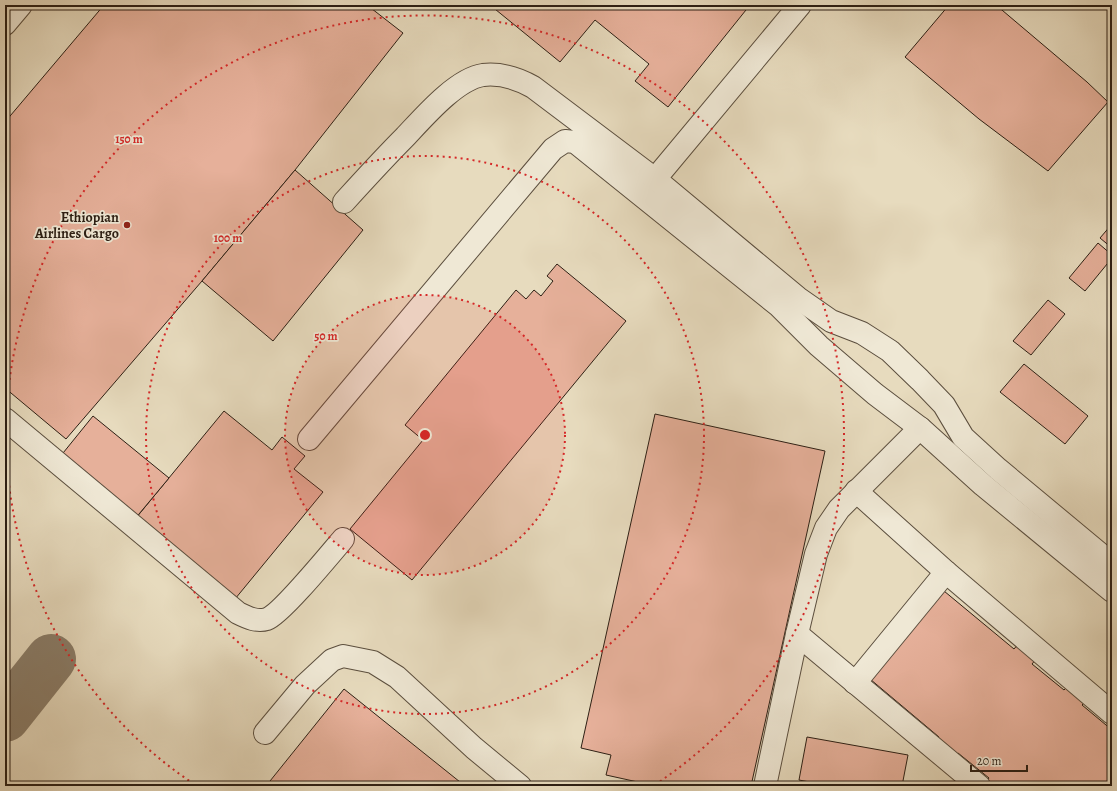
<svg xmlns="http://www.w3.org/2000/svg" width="1117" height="791" font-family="Alegreya,serif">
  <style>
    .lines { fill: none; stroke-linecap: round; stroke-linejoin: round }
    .taxiway { stroke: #8a7d69; stroke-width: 50 }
    .building { fill: #e6b09a; stroke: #2c1f14 }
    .minor-casing { stroke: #5b4e3e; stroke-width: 24 }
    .minor { stroke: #efe8d5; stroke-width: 22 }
    .ring { fill: none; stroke: #d62828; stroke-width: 2; stroke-dasharray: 2 4 }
    .poi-dot { fill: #8f2418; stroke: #efe8d5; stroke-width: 1.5 }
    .labels { text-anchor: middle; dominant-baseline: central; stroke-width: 3.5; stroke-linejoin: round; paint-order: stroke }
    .poi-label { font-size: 14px; font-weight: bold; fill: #2c1f14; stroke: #efe8d5; text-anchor: end }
    .centre { fill: #d62828; stroke: #efe8d5; stroke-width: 2 }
    .ring-label { font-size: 12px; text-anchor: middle; font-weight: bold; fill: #d62828; stroke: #efe8d5; stroke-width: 3.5; stroke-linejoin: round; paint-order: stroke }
  </style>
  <rect width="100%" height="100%" fill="#e7dbbe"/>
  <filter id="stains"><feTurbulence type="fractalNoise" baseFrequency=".005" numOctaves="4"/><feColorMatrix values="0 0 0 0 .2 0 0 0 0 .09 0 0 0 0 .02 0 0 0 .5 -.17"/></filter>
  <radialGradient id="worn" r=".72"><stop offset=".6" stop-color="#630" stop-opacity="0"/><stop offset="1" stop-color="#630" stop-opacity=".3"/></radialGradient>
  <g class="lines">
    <polyline class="taxiway" points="5,717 51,659"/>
  </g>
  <g class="building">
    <polygon points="104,5 367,5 403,33 295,170 202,281 66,439 5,388 5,122"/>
    <polygon points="490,5 750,5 668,107 635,81 649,64 595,20 560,62"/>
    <polygon points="949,5 996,5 1087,82 1108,102 1048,171 979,119 905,57"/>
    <polygon points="295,170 363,230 273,341 202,281"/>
    <polygon points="1112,224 1112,248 1100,238"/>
    <polygon points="1098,243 1112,255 1112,258 1085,291 1069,278"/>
    <polygon points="557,264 626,321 412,580 350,529 423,440 405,425 516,290 526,299 534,290 541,296 553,281 547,276"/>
    <polygon points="1048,300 1065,314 1031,355 1013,341"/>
    <polygon points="1024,364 1088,416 1065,444 1000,392"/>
    <polygon points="224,411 272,450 282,437 305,456 294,469 323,492 235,599 136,518"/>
    <polygon points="655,414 825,451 751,786 656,786 606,775 611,755 581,748"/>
    <polygon points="93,416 169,478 134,520 59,458"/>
    <polygon points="944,591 1014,649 1019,643 1037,658 1032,664 1064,690 1070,684 1088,699 1082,705 1112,730 1112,786 986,786 984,784 989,778 958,753 954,758 935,742 939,737 870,679"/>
    <polygon points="344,689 465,786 266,786"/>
    <polygon points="807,737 908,755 902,786 831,786 799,780"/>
  </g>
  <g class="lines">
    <g class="minor-casing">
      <g id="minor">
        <polyline points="5,24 21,5"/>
        <polyline points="655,179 800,5"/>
        <path d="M344,202C364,180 384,158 405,137C423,118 456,79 483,75C501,73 517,78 533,87L655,179L798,298L831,321L862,333L890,351L920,380L944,405L963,437L998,469L1112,564"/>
        <path d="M5,419L238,613C248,618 257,622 267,619C281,614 331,553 343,539"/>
        <polyline points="309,439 553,149 565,141 575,142 779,306 819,346 875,394 920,428 983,485 1112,591"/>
        <polyline points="856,491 946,572 1112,713"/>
        <polyline points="797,634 979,786"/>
        <polyline points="855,683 946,572"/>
        <polyline points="265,733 305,685 332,660 343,656 373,662 397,677 474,748 520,786"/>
        <polyline points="765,786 797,634 816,554 826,528 839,509 920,428"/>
      </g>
    </g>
    <use href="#minor" class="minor"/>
  </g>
  <circle cx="425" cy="435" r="140" fill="#d62828" fill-opacity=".12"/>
  <g class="ring">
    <circle cx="425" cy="435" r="140"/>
    <circle cx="425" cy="435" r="279"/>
    <path d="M194 784A419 419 0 1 1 656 784"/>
  </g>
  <circle class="poi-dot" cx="127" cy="225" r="4"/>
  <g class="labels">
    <g class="poi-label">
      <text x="119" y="217">Ethiopian<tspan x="119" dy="16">Airlines Cargo</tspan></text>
    </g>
  </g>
  <circle cx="425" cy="435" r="6" class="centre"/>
  <g class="ring-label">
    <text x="129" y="143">150 m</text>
    <text x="228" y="242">100 m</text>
    <text x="326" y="340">50 m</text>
  </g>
  <rect width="1117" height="791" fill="none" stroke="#e7dbbe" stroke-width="20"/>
  <rect x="6" y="6" width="1105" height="779" fill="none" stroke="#2c1f14" stroke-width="2"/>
  <rect x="10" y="10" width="1097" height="771" fill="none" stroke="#2c1f14"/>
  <path d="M971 765v6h56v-6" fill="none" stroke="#2c1f14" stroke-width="2"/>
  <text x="977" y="765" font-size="12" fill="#2c1f14" stroke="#efe8d5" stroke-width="3" paint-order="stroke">20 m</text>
  <rect width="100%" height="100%" filter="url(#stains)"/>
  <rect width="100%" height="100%" fill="url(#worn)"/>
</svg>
